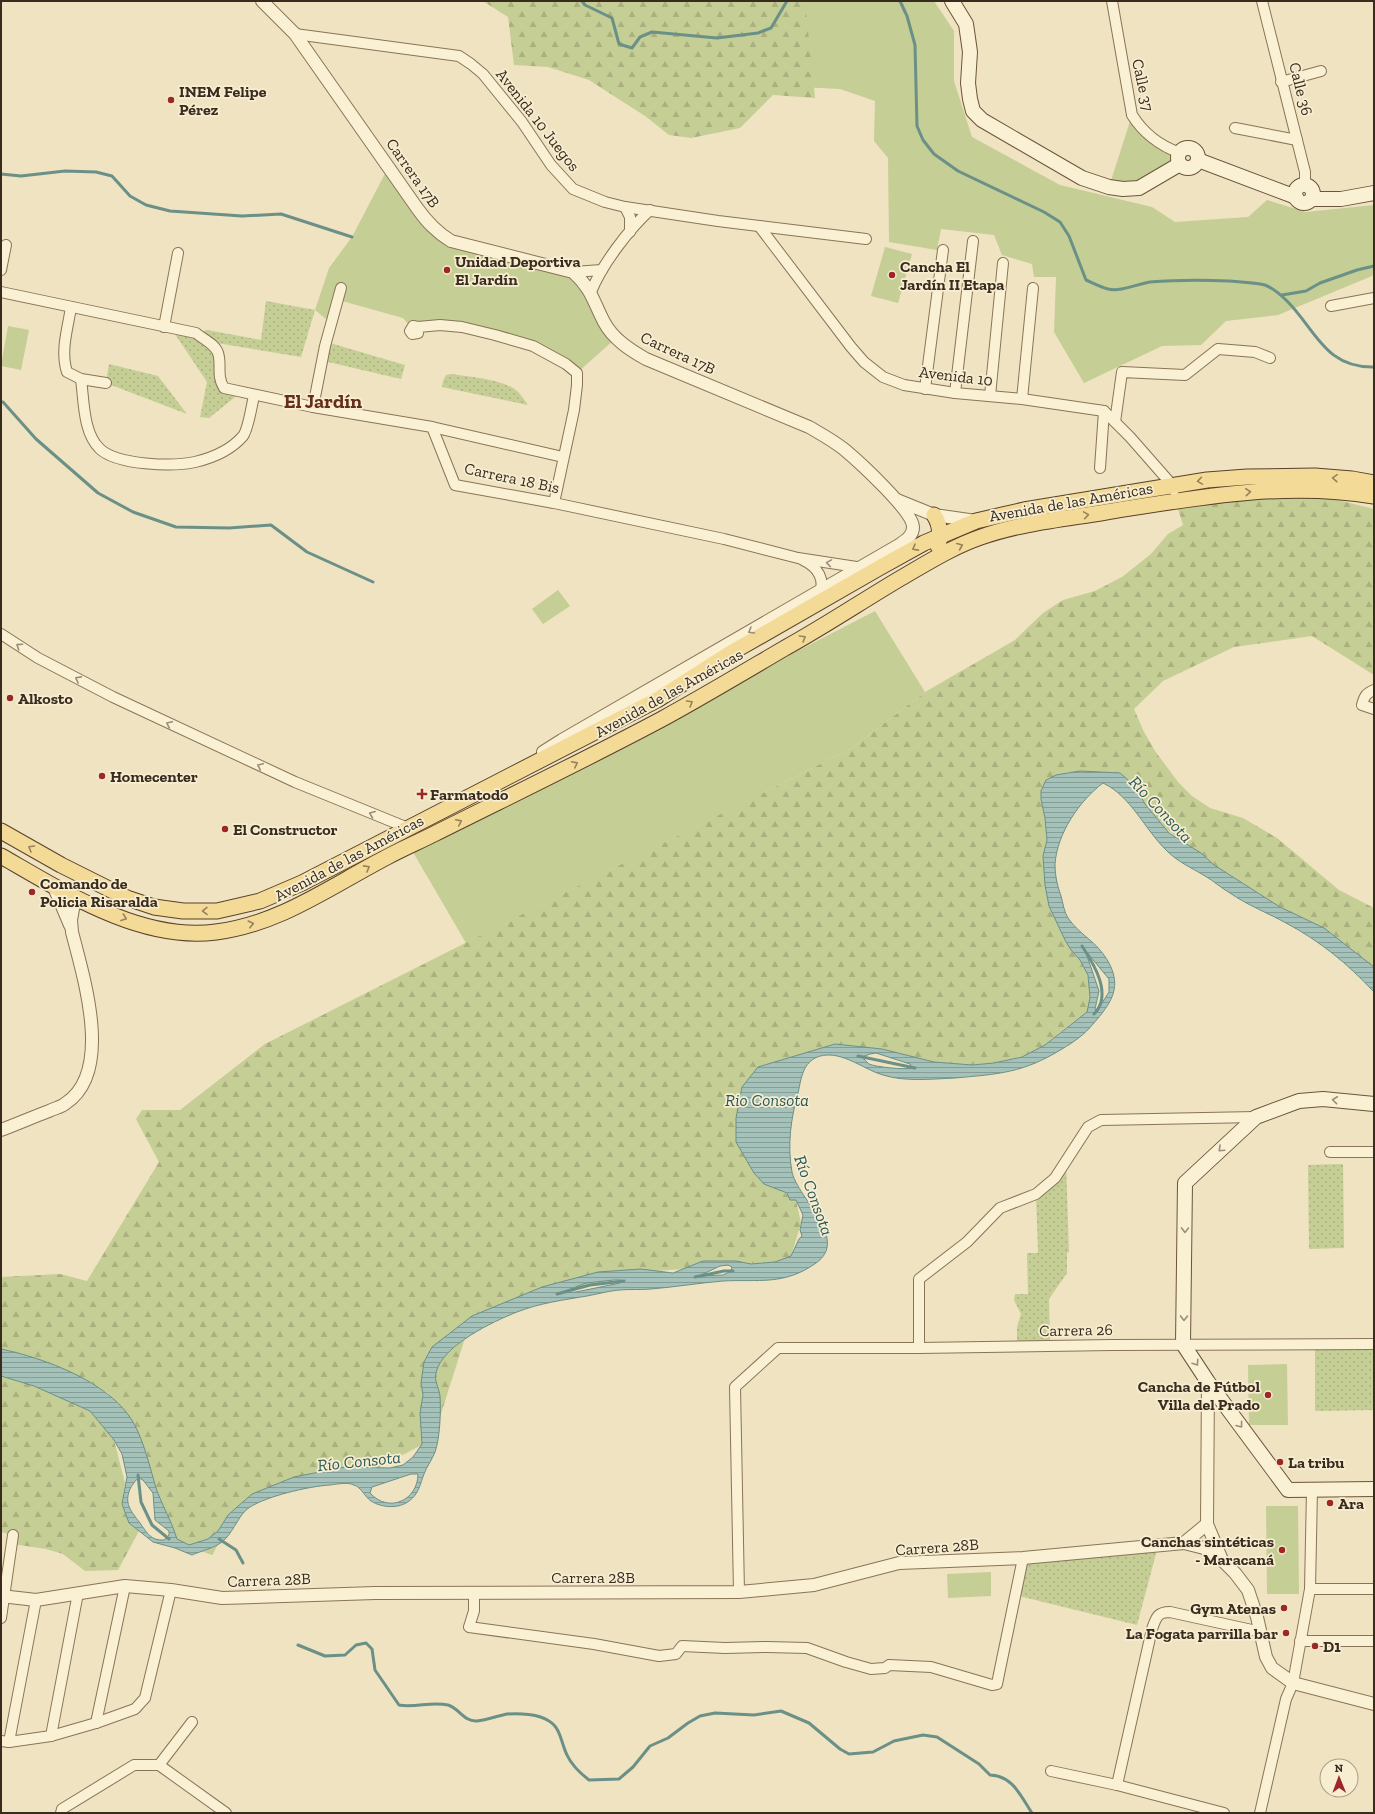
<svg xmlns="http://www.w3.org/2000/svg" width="1375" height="1814" font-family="'Zilla Slab',serif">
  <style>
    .grass { fill: #c5ce94 }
    .forest { fill: url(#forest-firs) }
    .park { fill: url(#park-dots) }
    .water { fill: url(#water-rules); stroke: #6a9088; fill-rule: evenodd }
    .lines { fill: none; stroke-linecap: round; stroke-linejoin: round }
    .stream { stroke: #6a9088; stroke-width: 3 }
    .minor-casing { stroke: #897458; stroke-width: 12 }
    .tertiary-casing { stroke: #897458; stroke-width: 14 }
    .secondary-casing { stroke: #6b553b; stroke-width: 16 }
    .primary-casing { stroke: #57412c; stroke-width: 17 }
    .minor { stroke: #faf0d4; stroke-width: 10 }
    .tertiary { stroke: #faf0d4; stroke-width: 12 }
    .secondary { stroke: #faf0d4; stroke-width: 14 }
    .primary { stroke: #f4da97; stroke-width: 15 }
    .oneway { stroke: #96825a }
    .oneway2 { stroke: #9a8e78 }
    .poi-dot { fill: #9b2826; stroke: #f7edd1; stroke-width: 1.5 }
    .labels { text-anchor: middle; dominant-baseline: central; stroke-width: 3.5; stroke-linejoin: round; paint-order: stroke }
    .street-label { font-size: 16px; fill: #392b1d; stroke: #f7edd1 }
    .poi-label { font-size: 16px; font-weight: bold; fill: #392b1d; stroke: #f7edd1; text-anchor: start }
    .water-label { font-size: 17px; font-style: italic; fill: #2b5957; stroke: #f7edd1 }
    .district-label { font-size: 20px; font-weight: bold; fill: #672d1b; stroke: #f7edd1 }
  </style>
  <defs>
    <pattern id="forest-firs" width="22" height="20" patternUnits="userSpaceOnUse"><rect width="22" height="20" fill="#c5ce94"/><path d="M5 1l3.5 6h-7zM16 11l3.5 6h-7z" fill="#aab17f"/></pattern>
    <pattern id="park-dots" width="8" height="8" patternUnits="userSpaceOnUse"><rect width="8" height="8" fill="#c5ce94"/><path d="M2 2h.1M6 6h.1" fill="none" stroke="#aab17f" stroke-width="1.8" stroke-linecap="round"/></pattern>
    <pattern id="water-rules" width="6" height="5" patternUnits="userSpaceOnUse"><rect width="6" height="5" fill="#a4c2ba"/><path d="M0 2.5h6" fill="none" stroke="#879e97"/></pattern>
  </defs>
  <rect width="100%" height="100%" fill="#efe3c1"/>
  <g class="grass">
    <polygon points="800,1 934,1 954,31 954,81 972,137 1060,185 1152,207 1175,222 1248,217 1267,200 1306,212 1374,205 1374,272 1372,276 1278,315 1226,321 1201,345 1162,346 1084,383 1054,332 1056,277 1034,277 1032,264 1002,255 994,235 941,229 937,250 889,242 888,158 874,141 875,101 840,89 800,87"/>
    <polygon points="1132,115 1180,153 1179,160 1139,188 1109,187"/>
    <polygon points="389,166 439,234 573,272 616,338 577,373 566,364 495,335 411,327 403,318 342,301 331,323 315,310 329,268 352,237"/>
    <polygon points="885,247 912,254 898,303 871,296"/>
    <polygon points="8,326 29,330 21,370 1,366"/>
    <polygon points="558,590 570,606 543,624 532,609"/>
    <polygon points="875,611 925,692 852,748 466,943 410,847 678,716 780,660"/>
    <polygon points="1287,1364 1288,1425 1249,1425 1248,1365"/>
    <polygon points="1266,1506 1298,1506 1299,1594 1267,1594"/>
    <polygon points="991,1572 991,1596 948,1598 947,1574"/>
  </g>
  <g class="forest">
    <polygon points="483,1 805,1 815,98 773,95 740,128 691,138 669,135 645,116 589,80 548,67 514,65 508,17"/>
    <path d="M1280,497L1330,498L1374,509V675L1312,636L1234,647L1163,681L1134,709L1144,732L1155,751L1178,782L1192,796L1210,808L1243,818L1277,838L1339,890L1374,908V967L1324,928L1280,907L1214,865L1201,853L1167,830L1145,804L1140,794L1113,772H1070L1046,780L1041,791V800L1045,818L1047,840L1043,856L1049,906L1065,940L1071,950L1080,960L1088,975L1090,998L1087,1012L1059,1033L1041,1052L994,1063L972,1065L934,1062L882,1049L835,1044L758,1067L754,1173L796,1200L801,1223L791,1256L775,1262L657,1271L509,1301L472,1316L433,1439L355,1480L245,1499L212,1555L176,1542L109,1394C76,1373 39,1357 1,1349V1277L60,1274L87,1281L159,1162L136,1119L142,1110H180L265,1044L852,748L925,692L1015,640L1043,613L1063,600L1095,591L1122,577L1151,554L1168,534L1183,525L1178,509L1200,505Z"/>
    <polygon points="1,1376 34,1386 90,1411 114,1440 125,1483 122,1504 129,1523 139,1531 118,1570 85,1571 63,1554 46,1549 13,1544 13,1535 1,1532"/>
  </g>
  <g class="park">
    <polygon points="266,301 315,310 301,357 205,341 214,346 219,381 240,393 209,418 200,417 207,382 171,328 196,333 207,330 261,340"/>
    <polygon points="330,343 405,365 401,379 324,361"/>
    <polygon points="109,364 158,376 187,414 106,383"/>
    <path d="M452,374C470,377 501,379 516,390C521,394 524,400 528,405L442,387L443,381L446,375Z"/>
    <polygon points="1066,1164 1069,1252 1067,1253 1067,1273 1049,1299 1050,1345 1017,1346 1017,1327 1021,1314 1014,1300 1015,1294 1028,1294 1027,1253 1038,1253 1036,1194"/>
    <polygon points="1343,1164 1344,1248 1309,1249 1308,1165"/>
    <polygon points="1315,1344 1374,1344 1374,1410 1315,1411"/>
    <polygon points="1158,1546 1137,1625 1015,1595 1023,1558"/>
  </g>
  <path class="water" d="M1080,771L1120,773L1135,786L1145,804L1169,833L1201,853L1214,865L1280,907L1324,928L1374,967V992C1348,964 1320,941 1286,923C1268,913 1247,905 1230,893C1221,888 1214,881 1205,876C1192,868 1178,862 1167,851C1145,830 1131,796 1103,783C1079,801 1057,834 1055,864C1055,875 1057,885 1061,896C1063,903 1064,912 1068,918C1074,927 1083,934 1091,941C1104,952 1118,972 1114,990C1112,1002 1101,1015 1093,1024C1085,1034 1074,1042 1062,1049C1023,1073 999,1074 955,1078C932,1079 905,1082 883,1075C862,1069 838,1047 815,1058C802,1065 801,1080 798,1093C791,1118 787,1145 792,1172C798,1199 850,1239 816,1263C784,1286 758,1279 723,1281C699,1283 675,1287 651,1289C641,1290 630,1289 619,1290C608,1291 598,1294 587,1296C563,1300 540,1303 517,1312C494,1321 441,1346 436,1373C434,1381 439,1388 440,1396C441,1411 440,1438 435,1452C432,1460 427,1466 424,1474C420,1484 419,1494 409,1501C399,1509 382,1508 371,1501C365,1497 361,1487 354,1485C348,1482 337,1484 330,1485C310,1486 261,1497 246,1510C237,1519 232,1534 222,1542C214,1548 201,1551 192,1555L175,1548L153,1542L129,1523L122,1504L127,1477L122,1454L114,1440L90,1411L34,1386L1,1376V1349C44,1358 110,1382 133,1422C145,1443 150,1469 157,1491C163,1507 172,1522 177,1539L189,1545L208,1539L218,1531L228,1515L252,1494L294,1477L345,1467L390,1468L403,1465L413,1457L422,1444L420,1413L423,1395L421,1383L424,1362L432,1347L472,1316L542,1287L598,1272L641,1269L673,1273L703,1261H736L751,1264L775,1262L791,1256L799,1239L802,1236L800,1230L803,1215L796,1200H790L787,1193L764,1184L754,1173L736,1142V1118L742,1087L758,1067L835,1044L882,1049L934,1062L972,1065L994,1063L1022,1057L1045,1045L1087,1012L1090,998L1088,975L1080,960L1071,950L1065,940L1049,906L1045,885L1043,856L1047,840L1045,818L1041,799V791L1046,780L1056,775ZM1085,950L1109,979V992L1097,1011L1095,1009L1099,991ZM876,1053L910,1064L912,1068C904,1070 876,1067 869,1064C867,1062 864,1059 862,1057L870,1054ZM728,1265L732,1267L731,1271L723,1275L699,1276L720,1266ZM614,1280H621L620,1283L576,1292L560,1293L586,1283ZM411,1474H418C418,1500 389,1514 370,1493L372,1487ZM139,1478L143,1480L153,1493L155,1520L169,1531V1535L164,1540C151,1541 147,1533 140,1523C131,1511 123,1503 131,1487C134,1483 135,1480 139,1478Z"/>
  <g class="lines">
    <g class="stream">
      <polyline points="582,1 585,5 612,18 619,44 632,48 640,37 652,32 717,38 758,33 771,28 787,1"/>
      <path d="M900,1L907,16L915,45L917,126L923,140L934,154L958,171L1044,212L1060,222L1069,236L1086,280C1093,283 1101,287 1108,289C1121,292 1137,284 1150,282C1176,280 1202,280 1229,281C1240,282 1254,282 1265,285C1273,288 1281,295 1287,301C1316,330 1325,368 1374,367"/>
      <polyline points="1,174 21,176 65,171 96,172 112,176 130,196 146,205 170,211 242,216 281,214 352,237"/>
      <polyline points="1282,295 1306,291 1320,283 1357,270 1374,266"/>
      <polyline points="1,402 3,402 36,439 98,493 133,512 176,527 229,528 271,525 307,552 373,582"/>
      <path d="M1082,946C1094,964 1113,995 1094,1014"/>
      <polyline points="858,1056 915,1068"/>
      <polyline points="695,1277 724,1271 733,1271"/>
      <polyline points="557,1294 590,1285 624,1281"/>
      <polyline points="138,1475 141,1502 152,1525 169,1539"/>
      <polyline points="219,1539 236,1550 243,1563"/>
      <path d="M298,1645L325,1656L345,1655L356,1645L366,1643L372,1649L375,1670L399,1705C415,1708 432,1701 448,1705C459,1708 464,1722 477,1721C487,1720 497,1716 507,1714C519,1713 539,1714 549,1721C561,1728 561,1743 567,1755C572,1766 580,1773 589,1780L619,1779L633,1767L650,1746L668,1738L688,1723L700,1716L715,1713L754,1715L781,1711L809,1723L840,1749L849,1754L873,1752L894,1741L923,1735L937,1737L979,1764L990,1775C1013,1776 1020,1795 1032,1813"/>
    </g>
    <g class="minor-casing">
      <g id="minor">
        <path d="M1112,1L1132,115C1144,134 1159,145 1180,153"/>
        <polyline points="1262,1 1305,172 1305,185"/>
        <polyline points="295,34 459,56 471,64 483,74 522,122 551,165 573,189 605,202 625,207 718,221 866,239"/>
        <polyline points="1281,82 1321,71"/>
        <polyline points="1235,128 1297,140"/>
        <polyline points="625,207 630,217 630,232"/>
        <polyline points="759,226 851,347 864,362 883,377 904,385 955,393 1022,399 1104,411 1130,437 1173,486 1174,490"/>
        <polyline points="1,270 6,245"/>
        <polyline points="573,272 602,270"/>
        <path d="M1,292L196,333C203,339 215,344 218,353C222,365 216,375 224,388L313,407L432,427L455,485L554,503L724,539L798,558L863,568"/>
        <path d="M591,292C601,266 629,229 650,210"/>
        <polyline points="1331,306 1374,298"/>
        <path d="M71,307C68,328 60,351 67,372L81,379L106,383"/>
        <polyline points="164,327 178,253"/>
        <polyline points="418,327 418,333 412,334 410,331 413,326 418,327 440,325 462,327 495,335 533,346 566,364 577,373 577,385 574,410 554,503"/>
        <path d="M81,379C84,401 83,433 100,449C117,465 173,467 195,462C212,458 231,450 243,436C248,430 252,405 254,395"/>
        <polyline points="925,389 943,250"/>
        <polyline points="955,393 973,241"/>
        <polyline points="990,396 1003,263"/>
        <polyline points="1022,399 1033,288"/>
        <polyline points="313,407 325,346 341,288"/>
        <polyline points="1115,422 1122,372 1185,375 1218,349 1255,352 1270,358"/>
        <polyline points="432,427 563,457"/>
        <polyline points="1100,468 1104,411"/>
        <path d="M803,560C818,567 826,580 819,595"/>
        <polyline points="1,634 38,658 113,697 295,782 408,828"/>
        <path d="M1374,690C1366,693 1364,697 1362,705L1374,709"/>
        <polyline points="1330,1152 1374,1152"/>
        <polyline points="919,1348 919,1279 967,1242 1000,1208 1036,1194 1055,1178 1088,1127 1101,1120 1256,1117"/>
        <polyline points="1310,1589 1374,1589"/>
        <polyline points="739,1592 735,1387 778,1348 919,1348 1112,1345 1374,1344"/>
        <polyline points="474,1593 474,1611 469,1627 594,1644 659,1656 676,1654 682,1646 725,1648 767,1647 807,1648 846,1662 871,1669 885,1668 889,1665 931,1667 992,1685 997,1684 999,1674 1023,1558"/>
        <polyline points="1,1618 13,1535"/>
        <polyline points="1300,1641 1374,1641"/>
        <polyline points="96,1723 125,1586"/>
        <polyline points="51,1736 78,1593"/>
        <polyline points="1,1741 9,1742 51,1736 96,1723 135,1709 145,1698 171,1590"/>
        <polyline points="9,1742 36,1600"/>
        <polyline points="159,1765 192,1722"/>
        <polyline points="1051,1771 1117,1785 1224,1813"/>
        <path d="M1117,1785L1152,1629C1156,1618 1157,1612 1170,1612L1261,1632"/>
        <polyline points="61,1813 62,1809 134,1765 159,1765 226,1813"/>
        <polyline points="1260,1813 1286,1699 1293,1683 1310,1589 1312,1490"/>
      </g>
    </g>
    <g class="tertiary-casing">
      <g id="tertiary">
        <path d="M262,1L295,34L417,208C427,222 436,232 451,241L573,272C592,289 593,301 604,322C613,339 630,350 646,359L809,427C821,434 834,441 845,450C858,461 913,511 913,527C913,536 906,540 899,545L562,740L543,752"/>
        <polyline points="897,500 934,515 976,521"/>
        <polyline points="53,885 70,925"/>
        <path d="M1,1130C17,1124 33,1117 49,1111C55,1108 62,1107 66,1103C114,1071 83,976 72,932L71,920L75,898"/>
        <polyline points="1208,1382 1207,1524 1222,1560 1235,1573 1248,1590 1257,1617 1266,1657 1272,1668 1293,1683 1374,1704"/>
        <polyline points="1184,1543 1207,1524"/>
        <polyline points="1,1596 36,1600 125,1586 171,1590 222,1598 375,1593 739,1592 814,1585 899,1563 1023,1558 1184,1543 1204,1548 1222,1560"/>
      </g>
    </g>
    <g class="secondary-casing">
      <g id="secondary">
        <polyline points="952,1 966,24 970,52 968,83 970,99 973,111 982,120 1082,178 1109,187 1123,189 1139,188 1180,164"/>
        <circle cx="1188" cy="158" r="10"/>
        <polyline points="1198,160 1296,197"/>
        <circle cx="1304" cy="194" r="9"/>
        <polyline points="1312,199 1341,199 1374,193"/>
        <polyline points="1374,1104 1323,1099 1299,1101 1256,1117 1185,1183 1183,1344 1208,1382 1288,1490 1374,1489"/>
      </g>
    </g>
    <g class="primary-casing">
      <g id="primary">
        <path d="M934,515C940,524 941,535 938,546"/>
        <polyline points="1,831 61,865 127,898 154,907 183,911 217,911 260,901 302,883 657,700 729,654 879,568 924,543 976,521 1024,510 1207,480 1247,477 1315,476 1352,479 1374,483"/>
        <path d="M1,856C64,892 141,942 216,932C280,924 331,886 387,857C402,849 418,842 434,834C510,796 587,759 662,719C704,696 744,672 785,648C825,626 862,601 901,578C927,563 952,547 981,537C1021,523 1064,519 1106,512C1194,498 1284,481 1374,496"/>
      </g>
    </g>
    <use href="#minor" class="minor"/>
    <use href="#tertiary" class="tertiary"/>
    <use href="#secondary" class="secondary"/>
    <use href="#primary" class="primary"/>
  </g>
  <defs><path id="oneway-chevron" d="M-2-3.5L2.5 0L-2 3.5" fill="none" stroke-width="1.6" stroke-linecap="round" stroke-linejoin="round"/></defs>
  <g class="oneway">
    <use href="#oneway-chevron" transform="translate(1335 478) rotate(-176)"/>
    <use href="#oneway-chevron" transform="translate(1200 481) rotate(171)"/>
    <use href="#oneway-chevron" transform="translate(1248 492) rotate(-5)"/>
    <use href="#oneway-chevron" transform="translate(1086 515) rotate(-9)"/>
    <use href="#oneway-chevron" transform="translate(960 546) rotate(-23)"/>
    <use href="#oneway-chevron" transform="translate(915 548) rotate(151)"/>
    <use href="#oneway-chevron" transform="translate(803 638) rotate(-31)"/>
    <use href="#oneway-chevron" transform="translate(690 703) rotate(-30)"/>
    <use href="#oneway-chevron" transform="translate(575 764) rotate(-27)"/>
    <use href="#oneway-chevron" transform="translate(459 822) rotate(-26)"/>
    <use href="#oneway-chevron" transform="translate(31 848) rotate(-150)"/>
    <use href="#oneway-chevron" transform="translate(367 868) rotate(-29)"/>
    <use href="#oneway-chevron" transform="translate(205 911) rotate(179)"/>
    <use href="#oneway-chevron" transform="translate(124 918) rotate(20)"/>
    <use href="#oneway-chevron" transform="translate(251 924) rotate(-13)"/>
  </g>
  <g class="oneway2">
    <use href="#oneway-chevron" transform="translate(829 563) rotate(-171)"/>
    <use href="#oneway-chevron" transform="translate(751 631) rotate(150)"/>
    <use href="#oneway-chevron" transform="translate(19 646) rotate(-146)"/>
    <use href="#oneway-chevron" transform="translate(78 679) rotate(-152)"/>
    <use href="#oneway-chevron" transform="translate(169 724) rotate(-155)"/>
    <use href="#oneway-chevron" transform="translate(260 766) rotate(-155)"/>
    <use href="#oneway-chevron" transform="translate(372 814) rotate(-158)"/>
    <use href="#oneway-chevron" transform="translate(1335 1100) rotate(-174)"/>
    <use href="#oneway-chevron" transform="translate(1221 1149) rotate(137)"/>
    <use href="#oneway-chevron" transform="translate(1185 1230) rotate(91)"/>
    <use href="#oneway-chevron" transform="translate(1184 1318) rotate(91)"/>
    <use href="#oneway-chevron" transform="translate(1196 1363) rotate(56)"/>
    <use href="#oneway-chevron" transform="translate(1240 1425) rotate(53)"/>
  </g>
  <g class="poi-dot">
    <circle cx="171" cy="100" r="4"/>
    <circle cx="447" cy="270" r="4"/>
    <circle cx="892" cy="275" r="4"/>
    <circle cx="10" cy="698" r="4"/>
    <circle cx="102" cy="776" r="4"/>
    <path d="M420 788h4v4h4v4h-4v4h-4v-4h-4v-4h4z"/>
    <circle cx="225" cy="829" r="4"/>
    <circle cx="32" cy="892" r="4"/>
    <circle cx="1268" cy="1395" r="4"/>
    <circle cx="1280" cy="1462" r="4"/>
    <circle cx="1330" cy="1503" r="4"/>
    <circle cx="1282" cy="1550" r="4"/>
    <circle cx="1284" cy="1608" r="4"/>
    <circle cx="1286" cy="1633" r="4"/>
    <circle cx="1315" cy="1646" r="4"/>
  </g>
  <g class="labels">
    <g class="street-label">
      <text transform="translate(1143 85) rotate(78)">Calle 37</text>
      <text transform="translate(1301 89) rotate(76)">Calle 36</text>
      <text transform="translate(538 120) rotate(52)">Avenida 10 Juegos</text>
      <text transform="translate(413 173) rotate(55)">Carrera 17B</text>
      <text transform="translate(678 353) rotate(25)">Carrera 17B</text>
      <text transform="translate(956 376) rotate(7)">Avenida 10</text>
      <text transform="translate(512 478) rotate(12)">Carrera 18 Bis</text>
      <text transform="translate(1071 502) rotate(-10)">Avenida de las Américas</text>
      <text transform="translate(669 693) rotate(-29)">Avenida de las Américas</text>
      <text transform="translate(349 858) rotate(-28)">Avenida de las Américas</text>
      <text transform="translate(1076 1330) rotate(-1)">Carrera 26</text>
      <text transform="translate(937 1547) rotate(-4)">Carrera 28B</text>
      <text x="593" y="1577">Carrera 28B</text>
      <text transform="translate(269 1580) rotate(-2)">Carrera 28B</text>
    </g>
    <g class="poi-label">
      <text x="179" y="91">INEM Felipe<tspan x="179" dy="18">Pérez</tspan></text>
      <text x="455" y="261">Unidad Deportiva<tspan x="455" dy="18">El Jardín</tspan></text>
      <text x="900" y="266">Cancha El<tspan x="900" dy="18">Jardín II Etapa</tspan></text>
      <text x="18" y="698">Alkosto</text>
      <text x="110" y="776">Homecenter</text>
      <text x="430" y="794">Farmatodo</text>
      <text x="233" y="829">El Constructor</text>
      <text x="40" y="883">Comando de<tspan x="40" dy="18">Policia Risaralda</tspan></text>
      <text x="1260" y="1386" text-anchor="end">Cancha de Fútbol<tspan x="1260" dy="18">Villa del Prado</tspan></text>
      <text x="1288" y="1462">La tribu</text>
      <text x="1338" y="1503">Ara</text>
      <text x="1274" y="1541" text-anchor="end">Canchas sintéticas<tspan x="1274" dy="18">- Maracaná</tspan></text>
      <text x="1276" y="1608" text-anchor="end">Gym Atenas</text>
      <text x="1278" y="1633" text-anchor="end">La Fogata parrilla bar</text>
      <text x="1323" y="1646">D1</text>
    </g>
    <g class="water-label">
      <text transform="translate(1161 809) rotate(47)">Río Consota</text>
      <text x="767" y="1100">Rio Consota</text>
      <text transform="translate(814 1195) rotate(70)">Río Consota</text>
      <text transform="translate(359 1461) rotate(-6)">Río Consota</text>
    </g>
    <g class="district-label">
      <text x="323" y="401">El Jardín</text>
    </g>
  </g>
  <rect width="1375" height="1814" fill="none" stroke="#392b1d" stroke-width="4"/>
  <g transform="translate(1339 1778) rotate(359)"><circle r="19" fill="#f7edd1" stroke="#ab9f89"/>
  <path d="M0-3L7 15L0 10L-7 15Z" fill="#9b2826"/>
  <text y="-6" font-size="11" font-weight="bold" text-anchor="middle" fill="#392b1d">N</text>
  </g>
</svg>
